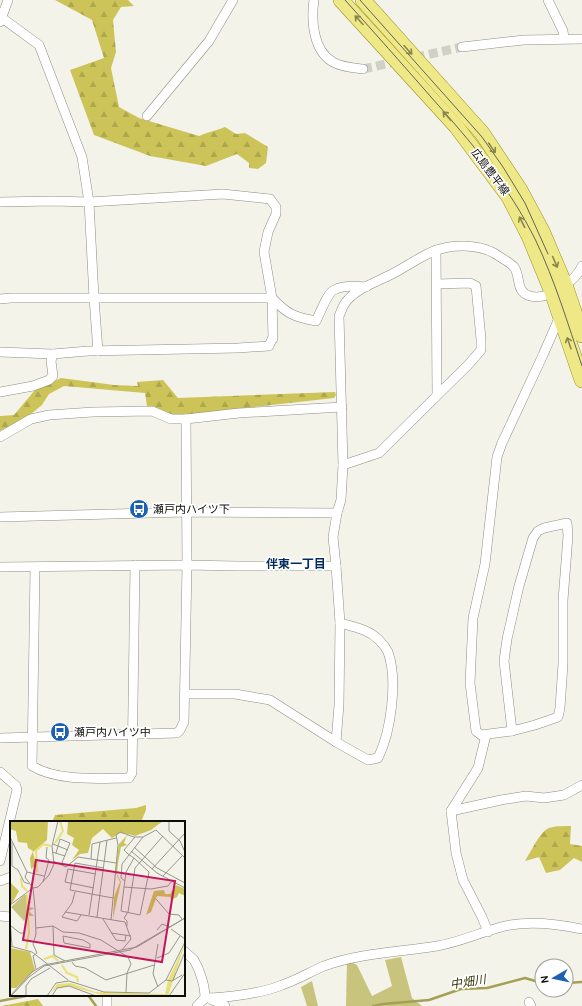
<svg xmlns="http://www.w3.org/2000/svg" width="582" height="1006" font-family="Karla,'Noto Sans JP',sans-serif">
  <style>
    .grass { fill: #c8c47d }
    .forest { fill: url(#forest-firs) }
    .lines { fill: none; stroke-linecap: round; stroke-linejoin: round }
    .stream { stroke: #a5a055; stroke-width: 2.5 }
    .street-tunnel { stroke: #d1d0c7; stroke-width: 9; stroke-dasharray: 9 4.5; stroke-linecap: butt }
    .street-casing { stroke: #8e8e84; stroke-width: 10 }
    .primary-casing { stroke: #989126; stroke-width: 16 }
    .street { stroke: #fff; stroke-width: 9 }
    .primary { stroke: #efe886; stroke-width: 15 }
    .tram { stroke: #64635d; stroke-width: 1 }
    .oneway { stroke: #89854d }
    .labels { text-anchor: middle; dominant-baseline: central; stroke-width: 3.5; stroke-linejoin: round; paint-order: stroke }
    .street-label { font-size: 11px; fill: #0c0c08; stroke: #fff }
    .poi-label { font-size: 11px; fill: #0c0c08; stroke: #fff; text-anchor: start }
    .neighbourhood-label { font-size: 12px; font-weight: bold; fill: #002b5c; stroke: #fff }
    .water-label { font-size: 12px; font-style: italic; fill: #373404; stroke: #fff }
    .inset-river { fill: none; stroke: #e7e076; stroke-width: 2 }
    .inset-road { fill: none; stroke: #97978f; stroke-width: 1 }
    .view { fill: #c2185b; fill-opacity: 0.15; stroke: #c2185b; stroke-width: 2 }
    .inset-edge { fill: none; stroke: #0c0c08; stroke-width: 2 }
  </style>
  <defs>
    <pattern id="forest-firs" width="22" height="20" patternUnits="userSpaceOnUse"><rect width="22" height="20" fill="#ccc459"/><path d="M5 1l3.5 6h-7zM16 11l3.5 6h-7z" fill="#aea74c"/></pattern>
  </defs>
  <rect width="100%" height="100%" fill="#f4f3e9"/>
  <g class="grass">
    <polygon points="401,957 412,998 422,1006 346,1006 347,960 357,965 372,996 392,986 385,960"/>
    <polygon points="312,981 318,1006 307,1006 301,987"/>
  </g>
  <g class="forest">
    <path d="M55,0H128L134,6L121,7L113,20L116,52L111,68L119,107L139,118L199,136C207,132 216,131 225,127L236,134L245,133L268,147L266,163L258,169L249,168V163L237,154L206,166L150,156L94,135L70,70L104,58L92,20Z"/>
    <polygon points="61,378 114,385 138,386 137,382 163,380 178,398 335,392 336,395 334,398 175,416 147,406 145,393 64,386 49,394 42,405 31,414 0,431 0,416 14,415 35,390"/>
    <polygon points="146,805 146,810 141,822 52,822 55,815 136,808"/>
    <path d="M571,826L570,844L582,846V862L574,858L560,870L546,873L539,857L525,861C531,852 540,831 549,828C556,826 564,826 571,826Z"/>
    <polygon points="38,999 43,1006 2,1006"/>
  </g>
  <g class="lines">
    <g class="stream">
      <polyline points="566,983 582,982"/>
      <polyline points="88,995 96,1006"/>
      <polyline points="0,1001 31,995"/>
      <polyline points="373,1006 383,1004 429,1000 461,989 487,988 525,978 542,983"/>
    </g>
    <polyline class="street-tunnel" points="363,69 462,47"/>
    <g class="street-casing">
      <g id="street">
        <path d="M314,0C311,20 313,51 333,62C341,67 353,68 363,69"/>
        <polyline points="548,0 563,31 564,38"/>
        <polyline points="2,18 39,45 82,157 89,202 94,298 98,351"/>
        <polyline points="0,22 8,0"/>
        <polyline points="462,47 524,40 582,39"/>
        <polyline points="147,116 209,41 233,0"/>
        <polyline points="0,202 53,201 89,202 223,194 270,199 276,207 276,214 268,232 264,252 272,298 273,339 272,339 269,346 238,348 88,351 53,354 0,352"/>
        <polyline points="436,250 437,394"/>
        <path d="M0,299L11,298H272C287,314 294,317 316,321C320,314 327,293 334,290C343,285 356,286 366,287"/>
        <polyline points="0,392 33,386 49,380 53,376 51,361 53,354"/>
        <polyline points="0,437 31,419 49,415 93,412 152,411 171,419 186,419 239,413 342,407"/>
        <polyline points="343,465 379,453 468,365 481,350 481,339 476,286 470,283 437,284"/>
        <polyline points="0,517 187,512 337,513"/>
        <polygon points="567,523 568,536 563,600 563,664 560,708 558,717 535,725 512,731 504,661 507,639 519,586 533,538 538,531 544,528"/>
        <polyline points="0,567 187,565 237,566 336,566"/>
        <path d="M35,568L32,766C59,782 99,778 129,778L132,773L135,565"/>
        <path d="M185,694H235L270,700L336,742L368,760L378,758C391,732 398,680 388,652C386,648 382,643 379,640C368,629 354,627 340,623"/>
        <polyline points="512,731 481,735 476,731 470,683 473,618 485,564 497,457 502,443 543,355 560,316"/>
        <polyline points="486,735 478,768 451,811 456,853 463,880 482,917 488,932"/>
        <polyline points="0,738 177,733 180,730 184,722 187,565 186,419"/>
        <path d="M336,742L339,705L340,623L336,566L333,537L337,513L341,500L343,465L339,316C341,312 342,308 344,305C352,290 377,282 392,274C406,267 419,257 434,251C452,244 477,244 494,253C498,256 511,263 514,267C521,276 515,292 530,296C547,301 576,281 582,266"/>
        <polyline points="0,772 16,786 17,790 0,861"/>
        <polyline points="451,811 501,800 526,796 544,798 564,795 582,785"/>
        <polyline points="0,881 11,877"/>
        <polyline points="0,916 11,917"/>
        <path d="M184,951C187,954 191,957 194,960C200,970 205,986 205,998"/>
        <polyline points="107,995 107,1006"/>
        <polyline points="212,1000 223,1004 225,1006"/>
        <polyline points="529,1002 531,1006"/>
        <path d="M197,1006L205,998C226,998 263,993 282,985C297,980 310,972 324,966C360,953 400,952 437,946C462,942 485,930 510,925C534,921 558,924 582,929"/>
      </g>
    </g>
    <g class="primary-casing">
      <g id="primary">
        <polyline points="341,0 456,126 509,197 529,236 552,292 582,380"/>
        <polyline points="363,0 482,133 520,190 542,231 565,285 582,335"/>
      </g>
    </g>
    <use href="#street" class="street"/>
    <use href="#primary" class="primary"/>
    <g class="tram">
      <path d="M345,0C374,32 403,65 431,97C471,142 509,186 536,241C555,281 568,324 582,366"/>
      <polyline points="360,0 482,137 503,167 525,203 548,254"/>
    </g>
  </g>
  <defs><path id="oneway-shaft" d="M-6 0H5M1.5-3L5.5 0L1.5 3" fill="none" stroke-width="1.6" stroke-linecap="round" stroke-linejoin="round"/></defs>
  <g class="oneway">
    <use href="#oneway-shaft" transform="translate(359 20) rotate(-132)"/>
    <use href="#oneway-shaft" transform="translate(408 50) rotate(48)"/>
    <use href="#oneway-shaft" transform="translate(447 116) rotate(-132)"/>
    <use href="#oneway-shaft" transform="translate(492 148) rotate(56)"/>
    <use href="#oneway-shaft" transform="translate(522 222) rotate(-117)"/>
    <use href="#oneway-shaft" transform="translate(555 262) rotate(67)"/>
    <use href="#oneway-shaft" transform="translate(569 343) rotate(-109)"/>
  </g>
  <defs>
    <g id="bus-disc" transform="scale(1)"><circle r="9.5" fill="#1c61b1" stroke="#fff"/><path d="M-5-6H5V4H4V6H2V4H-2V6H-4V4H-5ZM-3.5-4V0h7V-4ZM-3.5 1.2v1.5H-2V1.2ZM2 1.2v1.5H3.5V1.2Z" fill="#fff"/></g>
  </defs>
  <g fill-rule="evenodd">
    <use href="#bus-disc" x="139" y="509"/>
    <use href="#bus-disc" x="60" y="732"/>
  </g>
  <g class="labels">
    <g class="street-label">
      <text transform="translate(490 172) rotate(53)">広島豊平線</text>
    </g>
    <g class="poi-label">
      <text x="153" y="509">瀬戸内ハイツ下</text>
      <text x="74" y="732">瀬戸内ハイツ中</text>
    </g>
    <g class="neighbourhood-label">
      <text x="296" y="564">伴東一丁目</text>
    </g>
    <g class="water-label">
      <text transform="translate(468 982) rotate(-9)">中畑川</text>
    </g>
  </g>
  <g transform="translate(10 821)">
    <rect width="175" height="175" fill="#f4f3e9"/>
    <path d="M14,74H18V81L23,82H17V86L25,87L19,90L24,95H18L14,100L1,86Z" fill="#c8c47d"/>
    <path d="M0,0H38L37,19L23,31L26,44L21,48L20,37L23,30L18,27L17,22L8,21L6,10L0,8ZM58,0H153L141,9L125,15L119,13L116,16L114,22L117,24L111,26L108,42L107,53L111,61L103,98L104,76L110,61L105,50L109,23L118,13L110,12L102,17L93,8L82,17L78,32L70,33L62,39L69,29L62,24L64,17L57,13ZM0,61L9,70L1,84L0,82ZM166,64L175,68V75L169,72L167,76L161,79L160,76L147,75L141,91L136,94L144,70L154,69L155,73H160ZM0,127L20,131L25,149L6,167H0Z" fill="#ccc459"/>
    <path d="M175,123L158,175H96L59,165L45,168L39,175L47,163L61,162L85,171L155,173L158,159Z" fill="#e7e076"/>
    <path class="inset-river" d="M45,22L53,10L50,0M25,51L27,50L26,30L33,23L41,25M11,57L12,65L17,70M16,128L19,112L17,73M34,138L43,135L48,140M52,144L57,152L67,156L68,161"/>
    <path class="inset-road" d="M159,0V10L170,20L175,31M0,16L17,51L34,55M2,21V45L8,49L14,61L19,63M43,23L58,29M124,26L147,47L175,62M121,30L147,52L175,67M42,31L55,35M46,32L50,18L60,22L51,44M124,37L116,51L111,90L130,94L139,51L124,37L118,33L114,29L125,16M81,38L82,23L106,17M43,40L56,46L68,36L106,42M94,47L65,42L60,69L103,77M142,48L175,12M17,51L15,56L23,67L25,87L26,113L23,123L27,132L23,135L26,148M153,55L172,35M115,60L111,57L112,43L133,16M33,61L39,39L36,37L37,26M114,66L141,68L158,65L162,60M84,67L55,61L58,48L86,53M65,71L62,82L52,96L67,100L71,94M146,78L159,93L169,94L172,98M0,84L23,67L28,66L39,54L44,43L42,25L48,0M55,91L115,101L121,118L112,129M79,94L90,21M87,96L97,19M0,98L2,125M93,98L106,119L115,120L116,114M101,99L108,24L106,14L110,11L124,16H133L146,9L175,37M1,105L10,112H15M43,105L44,134L55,140M117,105V100L114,97L118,91L125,47L153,15M26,107L43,105L53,111M161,108L175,118M147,109L152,103L160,106M53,111L69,112L91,119L118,136L121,143L117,152L116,172M101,112L121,115M53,115L73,119L80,123V127L54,122ZM0,125L22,131L58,159M147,137L159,132L170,115M62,141L65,145L75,147L96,159L144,144M156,159L162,160L172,154M163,159L175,131M148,166L143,153L148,123M0,175L22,151L34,144L127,126L175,97M1,175L19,156L34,145L120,129L175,97M16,175V165L21,158L40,147M37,175L46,162L59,160L94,171L139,172L156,159L175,121M42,175L47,167L59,165L86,175M159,175L175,152"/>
    <path class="view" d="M26,39L165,60L152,141L13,119Z"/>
    <rect width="175" height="175" class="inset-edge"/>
  </g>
  <g transform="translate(554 978) rotate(261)"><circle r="19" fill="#ffffff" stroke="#9e9e9c"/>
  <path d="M0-3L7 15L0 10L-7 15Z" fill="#1c61b1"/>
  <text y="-6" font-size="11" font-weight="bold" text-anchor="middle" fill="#0c0c08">N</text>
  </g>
</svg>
